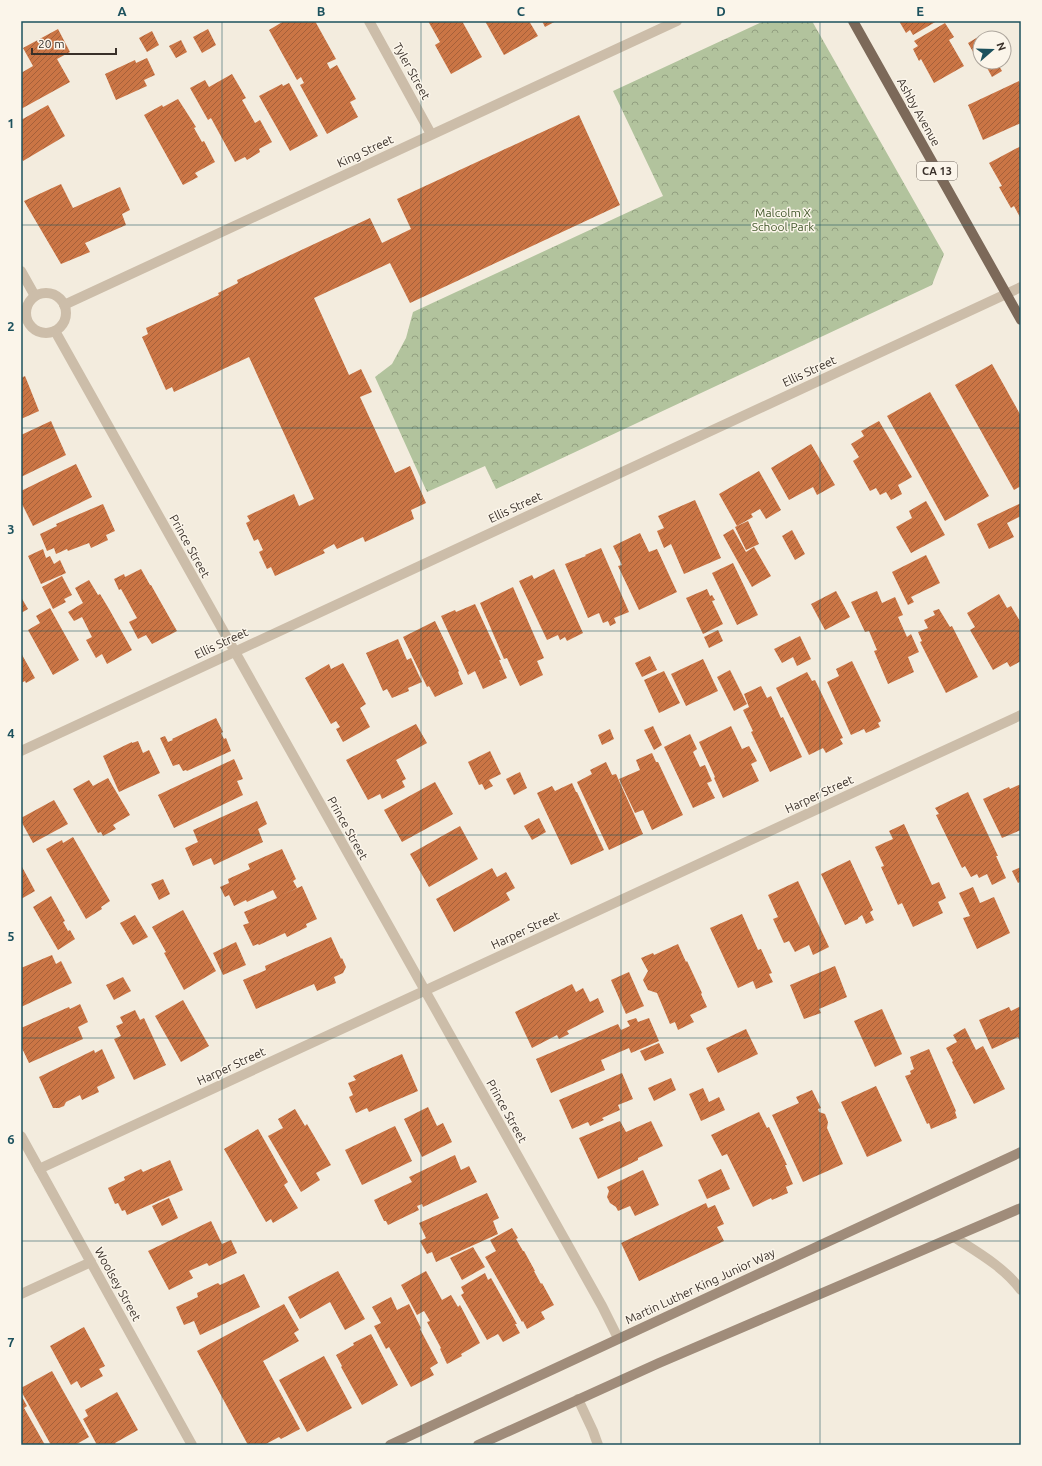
<svg xmlns="http://www.w3.org/2000/svg" width="1042" height="1466" font-family="Ubuntu,sans-serif">
  <style>
    .forest { fill: url(#forest-crowns) }
    .building { fill: url(#building-hatch) }
    .lines { fill: none; stroke-linecap: round; stroke-linejoin: round }
    .lane { stroke: #ccbda9; stroke-width: 10 }
    .street { stroke: #ccbda9; stroke-width: 10 }
    .secondary { stroke: #a08c7a; stroke-width: 10 }
    .primary { stroke: #7c6959; stroke-width: 10 }
    .grid { fill: none; stroke: #1c515d; stroke-width: 1; stroke-opacity: 0.55 }
    .labels { text-anchor: middle; dominant-baseline: central; stroke-width: 3; stroke-linejoin: round; paint-order: stroke }
    .shield { fill: #fbf5ea; stroke: #736b63; stroke-width: 1 }
    .shield-label { font-size: 11px; font-weight: bold; fill: #393029 }
    .street-label { font-size: 12px; fill: #393029; stroke: #fbf5ea }
    .park-label { font-size: 12px; fill: #43582c; stroke: #fbf5ea }
    .neatline { fill: none; stroke: #1c515d; stroke-width: 1.5 }
    .grid-label { font-size: 13px; text-anchor: middle; font-weight: bold; fill: #1c515d }
  </style>
  <defs>
    <pattern id="forest-crowns" width="20" height="18" patternUnits="userSpaceOnUse"><rect width="20" height="18" fill="#b2c39d"/><path d="M2 6a3 3 0 1 1 6 0M12 15a3 3 0 1 1 6 0" fill="none" stroke="#929f80"/></pattern>
    <pattern id="building-hatch" width="6" height="6" patternUnits="userSpaceOnUse"><rect width="6" height="6" fill="#ca7545"/><path d="M-1 1l2-2M0 6l6-6M5 7l2-2" fill="none" stroke="#a5603a"/></pattern>
  </defs>
  <rect width="100%" height="100%" fill="#f3ecde"/>
  <polygon class="forest" points="764,21 812,21 944,254 932,285 496,489 485,466 427,492 375,377 392,364 406,338 413,312 663,196 613,91"/>
  <g class="building">
    <polygon points="284,21 315,21 336,59 327,63 330,69 337,65 356,99 350,102 358,117 327,134 300,85 304,83 301,77 297,80 269,30"/>
    <polygon points="428,21 462,21 482,57 451,74 435,45 440,42"/>
    <polygon points="485,21 529,21 538,36 504,55"/>
    <polygon points="542,21 556,21 545,27"/>
    <polygon points="899,21 937,21 913,35 910,30 906,33"/>
    <polygon points="945,23 954,37 949,40 964,66 934,83 921,59 919,61 913,49 918,46 914,41"/>
    <polygon points="58,29 70,52 57,59 70,82 21,109 21,73 33,66 23,48"/>
    <polygon points="208,29 216,45 202,53 193,37"/>
    <polygon points="152,31 159,45 147,52 139,38"/>
    <polygon points="983,34 985,38 980,38 980,62 988,62 981,66 968,43"/>
    <polygon points="181,40 187,52 176,58 169,46"/>
    <polygon points="147,58 155,75 144,80 147,86 116,100 105,74 135,60 136,63"/>
    <polygon points="990,62 997,62 1002,71 992,77 985,64"/>
    <polygon points="232,74 246,98 242,100 255,123 260,120 272,142 259,149 260,152 247,160 245,157 235,162 211,118 208,120 190,88 205,80 209,87"/>
    <polygon points="1019,81 1021,85 1021,123 983,140 968,105"/>
    <polygon points="289,83 318,136 290,151 259,96 282,84 283,86"/>
    <polygon points="178,99 196,127 194,128 202,142 204,141 215,162 195,173 198,177 183,185 144,115 162,105 163,107"/>
    <polygon points="48,105 65,136 23,161 21,158 21,120"/>
    <polygon points="579,115 620,205 410,303 390,263 314,298 349,375 361,369 372,392 360,397 395,473 410,466 426,503 411,510 414,519 365,542 363,537 337,549 334,544 323,550 325,553 275,576 271,567 267,569 259,552 263,550 258,539 254,541 246,523 250,521 247,516 294,494 299,506 314,499 249,357 174,392 172,387 166,390 142,337 148,334 146,328 219,295 218,293 238,283 237,280 370,218 382,243 411,229 397,199"/>
    <polygon points="1021,146 1021,219 1014,206 1011,208 999,187 1002,186 989,163"/>
    <polygon points="61,184 73,208 120,187 130,210 122,214 126,225 85,243 90,252 61,264 24,201"/>
    <polygon points="992,364 1021,416 1021,486 1014,490 955,385"/>
    <polygon points="25,376 39,411 21,419 21,378"/>
    <polygon points="930,392 989,496 945,521 887,416"/>
    <polygon points="51,421 66,455 21,477 21,435"/>
    <polygon points="879,421 912,477 898,485 902,494 891,500 886,492 880,495 876,488 870,491 853,461 859,457 851,444 864,436 861,431"/>
    <polygon points="811,444 835,485 817,495 813,487 789,500 771,468"/>
    <polygon points="76,464 92,497 33,526 21,502 21,491"/>
    <polygon points="759,471 781,510 766,519 760,509 751,514 753,517 737,526 719,494"/>
    <polygon points="695,500 721,558 684,574 671,544 664,548 657,531 664,528 658,516"/>
    <polygon points="926,501 945,535 911,553 896,527 912,518 909,511"/>
    <polygon points="1021,503 1021,516 1007,523 1014,537 989,549 977,524"/>
    <polygon points="103,504 115,531 106,535 108,540 91,548 89,543 68,551 67,549 56,554 54,548 47,551 40,534 57,526 56,524"/>
    <polygon points="748,521 759,544 746,550 735,527"/>
    <polygon points="733,529 746,552 754,547 771,576 752,587 723,535"/>
    <polygon points="792,530 805,554 795,560 782,536"/>
    <polygon points="640,533 649,552 657,549 677,592 639,610 618,566 622,565 613,546"/>
    <polygon points="601,548 629,612 614,618 616,623 610,626 608,621 603,623 599,613 588,618 565,564 586,556 585,555"/>
    <polygon points="43,549 46,558 50,556 54,564 60,560 66,573 41,584 28,556"/>
    <polygon points="926,555 940,583 911,597 914,602 908,605 892,572"/>
    <polygon points="733,563 758,615 737,625 712,573"/>
    <polygon points="141,569 150,585 151,585 177,631 152,644 146,635 138,639 129,622 137,618 121,589 119,590 114,579 124,574 125,577"/>
    <polygon points="554,569 583,633 567,641 565,637 560,640 558,635 547,640 519,581 532,575 534,579"/>
    <polygon points="62,576 72,595 64,599 66,602 53,609 42,587"/>
    <polygon points="89,580 98,595 100,594 109,609 132,650 107,664 102,654 96,658 86,640 92,637 82,617 74,621 68,612 83,603 75,588"/>
    <polygon points="513,587 544,658 537,661 543,675 520,686 507,658 504,659 480,603"/>
    <polygon points="707,589 710,596 712,595 715,600 712,601 723,624 703,634 686,598"/>
    <polygon points="836,591 850,617 825,630 811,604"/>
    <polygon points="877,591 882,603 895,597 903,615 898,617 907,637 911,634 919,652 908,657 914,672 888,684 874,651 877,650 869,631 865,632 851,602"/>
    <polygon points="999,594 1007,608 1011,606 1021,623 1021,661 1010,667 1007,662 993,670 970,630 975,627 967,613"/>
    <polygon points="21,597 28,609 21,613"/>
    <polygon points="475,604 501,660 499,660 507,678 483,689 475,671 468,675 441,616 455,610 456,612"/>
    <polygon points="50,608 79,660 53,675 28,630 40,623 36,616"/>
    <polygon points="939,609 950,627 952,626 978,677 946,693 920,642 922,641 918,632 928,628 924,620 935,615 933,611"/>
    <polygon points="435,621 459,671 458,672 463,684 435,697 429,686 427,687 403,637"/>
    <polygon points="718,630 723,641 709,648 704,637"/>
    <polygon points="800,636 811,659 797,666 793,657 782,663 774,649"/>
    <polygon points="398,639 407,660 411,658 422,682 408,688 409,691 392,698 387,689 383,691 366,653"/>
    <polygon points="21,653 35,678 26,683 25,681 21,683"/>
    <polygon points="650,656 657,670 642,677 635,663"/>
    <polygon points="703,659 718,691 686,706 671,674"/>
    <polygon points="852,661 881,721 878,723 880,727 866,733 864,729 851,735 827,682 839,676 836,669"/>
    <polygon points="343,663 366,704 360,708 370,727 343,742 336,729 340,727 336,721 331,724 305,678 329,664 331,669"/>
    <polygon points="730,670 747,704 734,711 717,677"/>
    <polygon points="664,671 680,703 659,713 644,680"/>
    <polygon points="807,672 812,681 815,680 843,738 840,739 843,744 826,753 823,748 809,755 776,688"/>
    <polygon points="761,686 767,698 771,696 781,718 783,717 802,757 770,772 751,732 753,731 743,710 749,707 744,694"/>
    <polygon points="216,718 223,732 221,733 224,739 226,738 231,751 187,771 186,770 183,771 179,764 173,766 160,738 165,736 168,742 173,740 172,739"/>
    <polygon points="416,724 427,743 396,760 406,779 402,781 405,787 382,799 380,794 368,800 346,760"/>
    <polygon points="653,726 662,745 654,750 644,730"/>
    <polygon points="731,726 742,749 749,746 757,761 751,764 759,781 723,798 714,778 715,777 699,742"/>
    <polygon points="610,729 614,739 602,745 598,735"/>
    <polygon points="690,734 697,749 693,752 700,767 705,765 712,781 707,783 715,798 693,808 664,747"/>
    <polygon points="138,741 143,753 149,750 160,773 119,792 103,756 132,742 132,743"/>
    <polygon points="490,751 501,774 489,780 493,786 485,790 482,784 479,785 468,762"/>
    <polygon points="652,753 656,762 658,762 683,815 652,830 643,810 635,813 619,779 640,770 636,760"/>
    <polygon points="234,759 243,779 237,781 243,795 174,828 158,795"/>
    <polygon points="606,762 612,775 616,774 643,834 609,850 577,782 592,774 590,770"/>
    <polygon points="520,772 527,788 514,795 506,779"/>
    <polygon points="108,778 130,815 113,825 116,829 103,836 101,832 98,833 73,789 89,780 93,786"/>
    <polygon points="435,782 453,814 402,842 384,810"/>
    <polygon points="572,783 576,792 577,792 604,850 571,865 537,793 552,786 555,791"/>
    <polygon points="1021,784 1021,830 1002,838 983,799 1009,787 1010,789"/>
    <polygon points="968,792 998,856 996,856 1006,878 992,885 987,874 979,878 977,874 971,877 965,866 962,868 936,815 939,814 935,808"/>
    <polygon points="54,800 68,824 33,843 21,821 21,818"/>
    <polygon points="257,801 267,824 258,829 263,842 214,865 211,858 193,866 185,848 198,842 193,830"/>
    <polygon points="539,818 546,832 532,840 524,826"/>
    <polygon points="904,824 932,885 939,882 946,898 938,902 943,913 913,927 902,903 898,905 881,867 884,866 875,847 893,839 889,831"/>
    <polygon points="460,826 478,859 429,887 410,854"/>
    <polygon points="73,837 110,901 101,907 102,909 86,919 46,849 62,840 63,843"/>
    <polygon points="282,849 296,879 293,881 297,888 282,895 302,886 317,919 306,924 307,927 287,937 285,933 259,945 258,944 253,946 243,925 249,923 244,912 277,898 273,890 247,902 246,900 234,906 229,895 225,897 220,887 229,883 228,879 250,869 248,864"/>
    <polygon points="850,860 873,910 870,912 874,920 866,924 862,915 858,918 858,919 845,925 821,874"/>
    <polygon points="21,865 35,891 21,899"/>
    <polygon points="1021,867 1021,881 1018,883 1012,871"/>
    <polygon points="492,868 497,877 506,872 515,888 506,893 510,900 454,932 436,899"/>
    <polygon points="163,879 170,894 159,900 151,884"/>
    <polygon points="798,881 829,947 813,955 809,945 795,952 789,941 784,943 773,919 778,917 768,895"/>
    <polygon points="973,887 980,903 994,897 1010,933 977,949 963,918 970,916 959,893"/>
    <polygon points="51,896 65,921 63,922 68,931 70,930 75,939 58,950 33,907"/>
    <polygon points="183,910 216,971 184,990 164,953 166,952 152,927"/>
    <polygon points="742,914 758,950 761,949 772,973 769,974 773,982 756,989 753,981 738,988 710,928"/>
    <polygon points="135,915 148,937 133,945 120,923"/>
    <polygon points="331,937 341,959 342,958 346,967 343,973 334,977 336,983 317,991 314,984 256,1009 243,980 266,970 265,966"/>
    <polygon points="236,942 246,965 223,975 213,953"/>
    <polygon points="678,944 686,962 687,961 702,993 701,994 707,1007 690,1015 694,1022 678,1030 675,1022 670,1024 657,993 648,990 643,980 648,971 641,958 653,953 654,955"/>
    <polygon points="52,955 56,964 61,961 72,983 21,1007 21,968"/>
    <polygon points="835,966 847,997 819,1009 821,1013 804,1019 790,985"/>
    <polygon points="629,972 644,1006 626,1014 611,980"/>
    <polygon points="123,977 131,991 114,1000 106,985"/>
    <polygon points="572,984 576,992 583,988 590,1002 598,998 604,1012 567,1031 569,1034 559,1039 557,1035 532,1048 515,1012"/>
    <polygon points="183,1000 209,1046 181,1062 155,1016"/>
    <polygon points="80,1004 88,1022 78,1027 83,1039 29,1063 21,1046 21,1028 69,1007 70,1009"/>
    <polygon points="1021,1006 1021,1043 1018,1037 992,1049 979,1020 1009,1007 1011,1011"/>
    <polygon points="882,1009 902,1054 875,1067 854,1021"/>
    <polygon points="135,1010 140,1020 144,1018 166,1065 134,1080 114,1039 121,1036 116,1026 123,1023 120,1017"/>
    <polygon points="636,1018 638,1022 649,1018 659,1041 631,1053 629,1048 601,1060 605,1070 551,1093 536,1059 618,1024 621,1030 630,1026 627,1021"/>
    <polygon points="965,1028 976,1050 983,1046 1005,1089 974,1104 952,1062 953,1061 946,1048 957,1042 953,1035"/>
    <polygon points="746,1029 758,1054 718,1073 706,1048"/>
    <polygon points="659,1043 664,1053 645,1061 640,1051"/>
    <polygon points="102,1049 115,1078 97,1087 99,1092 82,1100 80,1095 66,1102 64,1106 59,1108 53,1108 39,1077 94,1050 95,1053"/>
    <polygon points="929,1049 956,1111 955,1112 957,1118 931,1129 929,1123 927,1124 905,1076 911,1074 910,1071 914,1069 910,1057"/>
    <polygon points="402,1054 418,1091 369,1112 367,1108 356,1113 349,1097 353,1095 348,1083 356,1080 353,1076"/>
    <polygon points="622,1073 633,1099 618,1105 620,1110 602,1118 604,1120 590,1126 588,1122 572,1129 559,1100"/>
    <polygon points="671,1078 676,1090 654,1101 648,1088"/>
    <polygon points="876,1086 902,1141 867,1157 841,1102"/>
    <polygon points="703,1088 709,1102 719,1097 725,1110 701,1121 689,1094"/>
    <polygon points="812,1090 821,1108 818,1109 819,1112 825,1114 828,1122 827,1128 843,1164 803,1182 772,1115 799,1103 796,1097"/>
    <polygon points="428,1107 437,1126 443,1123 452,1142 422,1157 404,1119"/>
    <polygon points="295,1109 305,1126 307,1124 331,1165 316,1173 320,1180 301,1192 268,1136 283,1128 278,1119"/>
    <polygon points="759,1112 767,1128 769,1127 787,1165 785,1165 793,1184 786,1187 788,1193 772,1200 771,1198 753,1207 727,1154 722,1156 711,1135"/>
    <polygon points="620,1121 626,1132 651,1121 663,1146 638,1158 638,1160 598,1179 579,1138"/>
    <polygon points="395,1126 412,1161 362,1185 345,1150"/>
    <polygon points="258,1129 288,1182 284,1185 298,1208 273,1223 271,1219 266,1222 224,1149"/>
    <polygon points="455,1155 461,1170 469,1166 477,1182 423,1207 422,1204 417,1206 419,1210 388,1225 386,1221 384,1221 374,1200 412,1182 409,1177"/>
    <polygon points="170,1160 183,1190 127,1215 125,1210 122,1211 118,1203 115,1204 108,1188 125,1180 124,1177 141,1169 143,1172"/>
    <polygon points="721,1169 730,1189 707,1199 698,1180"/>
    <polygon points="643,1170 659,1205 635,1216 630,1206 618,1211 616,1207 610,1203 607,1197 609,1191 607,1187"/>
    <polygon points="487,1193 499,1218 493,1221 498,1234 436,1262 432,1252 427,1254 420,1241 426,1238 419,1223"/>
    <polygon points="169,1198 178,1218 162,1226 152,1206"/>
    <polygon points="706,1203 708,1208 715,1205 724,1224 717,1227 724,1241 639,1281 621,1243"/>
    <polygon points="211,1221 222,1244 231,1240 237,1253 209,1266 207,1263 189,1271 193,1278 169,1290 148,1251"/>
    <polygon points="512,1228 518,1238 516,1239 523,1251 524,1251 535,1271 534,1271 541,1284 542,1283 554,1305 541,1312 545,1319 527,1329 523,1321 522,1322 485,1257 496,1251 490,1240"/>
    <polygon points="473,1247 485,1267 462,1280 450,1258"/>
    <polygon points="338,1271 365,1319 345,1330 330,1302 300,1319 288,1297"/>
    <polygon points="426,1271 442,1300 451,1295 458,1307 460,1305 480,1343 461,1354 462,1356 447,1364 440,1349 441,1348 427,1322 430,1321 424,1311 417,1315 401,1285"/>
    <polygon points="485,1273 488,1280 491,1278 517,1324 515,1324 520,1333 503,1342 498,1334 487,1340 461,1295 464,1293 461,1287"/>
    <polygon points="244,1274 260,1307 200,1335 194,1321 184,1325 176,1307 198,1297 197,1293 218,1283 220,1285"/>
    <polygon points="391,1297 397,1310 409,1304 421,1328 420,1329 438,1363 430,1368 434,1375 411,1387 389,1347 386,1349 374,1326 381,1323 372,1307"/>
    <polygon points="284,1304 299,1330 294,1333 299,1341 263,1361 300,1429 281,1439 279,1437 264,1445 248,1445 197,1351"/>
    <polygon points="84,1327 105,1366 99,1369 103,1376 81,1388 77,1381 71,1385 50,1346"/>
    <polygon points="371,1334 398,1385 362,1405 341,1367 342,1366 336,1355 354,1345 353,1343"/>
    <polygon points="324,1356 352,1408 307,1432 279,1380"/>
    <polygon points="52,1371 89,1437 75,1445 51,1445 21,1391 21,1388"/>
    <polygon points="117,1392 138,1430 115,1443 116,1445 97,1445 83,1419 88,1416 85,1410"/>
    <polygon points="21,1395 27,1406 24,1408 45,1445 21,1445"/>
  </g>
  <g class="lines">
    <g class="lane">
      <path d="M954,1237C977,1252 1004,1267 1021,1290"/>
      <polyline points="578,1399 593,1431 598,1445"/>
    </g>
    <g class="street">
      <polyline points="369,21 431,134"/>
      <polyline points="21,271 35,296"/>
      <circle cx="46" cy="313" r="20"/>
      <polyline points="64,305 677,21"/>
      <polyline points="55,331 602,1306 618,1338"/>
      <polyline points="21,751 1021,287"/>
      <polyline points="21,1136 192,1445"/>
      <polyline points="39,1169 1021,715"/>
      <polyline points="21,1294 91,1262"/>
    </g>
    <g class="secondary">
      <polyline points="390,1445 1021,1152"/>
      <polyline points="478,1445 659,1363 1021,1208"/>
    </g>
    <polyline class="primary" points="853,21 1021,320"/>
  </g>
  <path class="grid" d="M222,21V1445M421,21V1445M621,21V1445M820,21V1445M21,225H1021M21,428H1021M21,631H1021M21,835H1021M21,1038H1021M21,1241H1021"/>
  <g class="labels">
    <rect class="shield" x="917" y="162" width="40" height="18" rx="3"/>
    <g class="shield-label">
      <text x="937" y="171">CA 13</text>
    </g>
    <g class="street-label">
      <text transform="translate(412 71) rotate(61)">Tyler Street</text>
      <text transform="translate(919 112) rotate(61)">Ashby Avenue</text>
      <text transform="translate(365 151) rotate(-25)">King Street</text>
      <text transform="translate(809 371) rotate(-25)">Ellis Street</text>
      <text transform="translate(515 507) rotate(-25)">Ellis Street</text>
      <text transform="translate(190 546) rotate(61)">Prince Street</text>
      <text transform="translate(221 643) rotate(-25)">Ellis Street</text>
      <text transform="translate(819 794) rotate(-25)">Harper Street</text>
      <text transform="translate(348 828) rotate(61)">Prince Street</text>
      <text transform="translate(525 930) rotate(-25)">Harper Street</text>
      <text transform="translate(231 1066) rotate(-25)">Harper Street</text>
      <text transform="translate(507 1111) rotate(61)">Prince Street</text>
      <text transform="translate(118 1284) rotate(61)">Woolsey Street</text>
      <text transform="translate(700 1286) rotate(-25)">Martin Luther King Junior Way</text>
    </g>
    <g class="park-label">
      <text x="783" y="212">Malcolm X<tspan x="783" dy="14">School Park</tspan></text>
    </g>
  </g>
  <rect width="1042" height="1466" fill="none" stroke="#fbf5ea" stroke-width="44"/>
  <g transform="translate(992 50) rotate(70)"><circle r="19" fill="#fbf5ea" stroke="#ada69d"/>
  <path d="M0-3L7 15L0 10L-7 15Z" fill="#1c515d"/>
  <text y="-6" font-size="11" font-weight="bold" text-anchor="middle" fill="#393029">N</text>
  </g>
  <path d="M32 48v6h84v-6" fill="none" stroke="#393029" stroke-width="2"/>
  <text x="38" y="48" font-size="12" fill="#393029" stroke="#fbf5ea" stroke-width="3" paint-order="stroke">20 m</text>
  <rect x="22" y="22" width="998" height="1422" class="neatline"/>
  <g class="grid-label">
    <text x="122" y="16">A</text>
    <text x="321" y="16">B</text>
    <text x="521" y="16">C</text>
    <text x="721" y="16">D</text>
    <text x="920" y="16">E</text>
    <text x="11" y="128">1</text>
    <text x="11" y="331">2</text>
    <text x="11" y="534">3</text>
    <text x="11" y="738">4</text>
    <text x="11" y="941">5</text>
    <text x="11" y="1144">6</text>
    <text x="11" y="1347">7</text>
  </g>
</svg>
